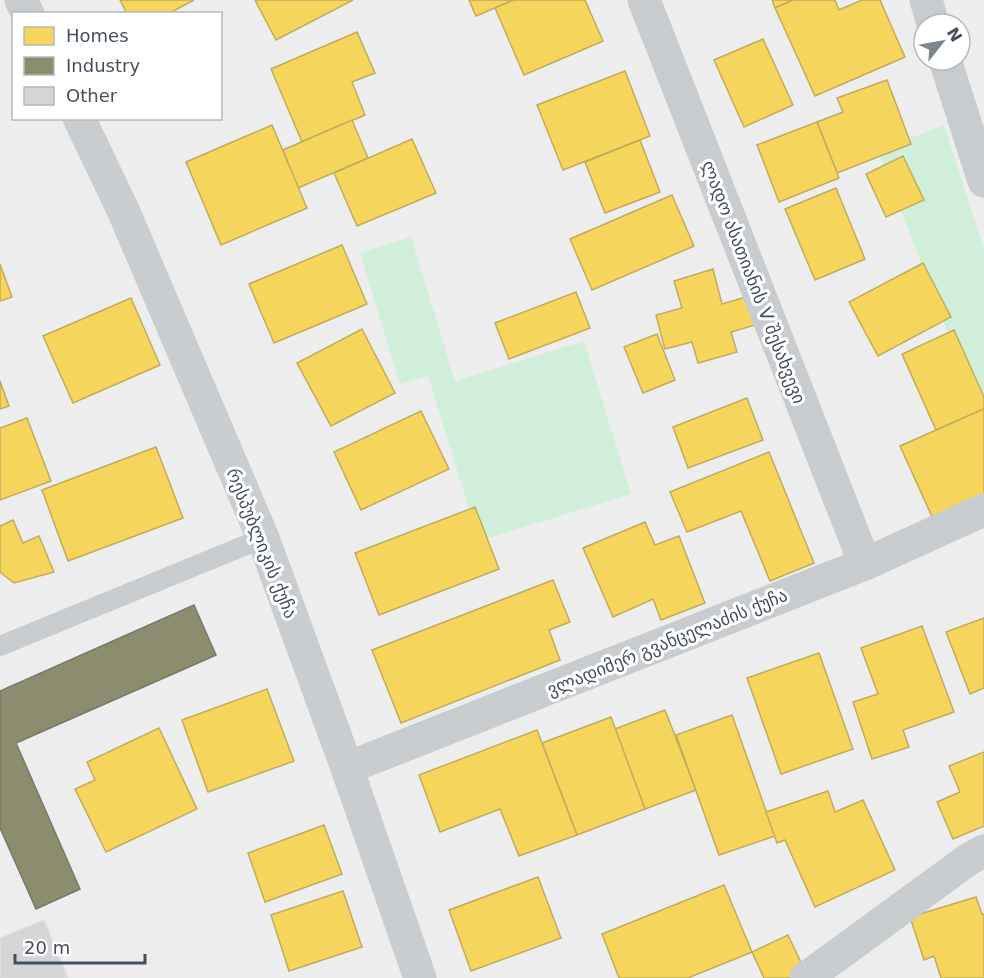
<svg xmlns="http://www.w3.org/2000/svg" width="984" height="978" font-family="'DejaVu Sans','Noto Sans Georgian',sans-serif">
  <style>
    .green { fill: #cfefda }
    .homes { fill: #f6d55c; stroke: #c0ad5c; stroke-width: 1.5 }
    .industry { fill: #8c8c6e; stroke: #767a68; stroke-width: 1.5 }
    .building { fill: #d5d5d7; stroke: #dfdfe0; stroke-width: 1.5 }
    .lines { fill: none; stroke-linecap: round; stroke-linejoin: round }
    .lane { stroke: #c9ccce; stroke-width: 20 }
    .street { stroke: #c9ccce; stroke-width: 33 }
    .secondary { stroke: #c9cdd0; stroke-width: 33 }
    .labels { text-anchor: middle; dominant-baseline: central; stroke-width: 6; stroke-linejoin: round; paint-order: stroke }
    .street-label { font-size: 18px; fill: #43505b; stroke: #fff }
  </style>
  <rect width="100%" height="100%" fill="#eeeded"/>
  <g class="green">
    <polygon points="944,125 984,249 984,426 878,151"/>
    <polygon points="411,237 455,381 584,341 631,494 479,541 428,376 400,384 360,253"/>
  </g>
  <g class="homes">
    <polygon points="120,0 194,0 168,14 127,14"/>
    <polygon points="255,0 353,0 276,40"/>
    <polygon points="469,0 514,0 476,16"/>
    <polygon points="514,0 585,0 603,41 524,75 495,8"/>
    <polygon points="772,0 793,0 775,8"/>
    <polygon points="793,0 835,0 839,10 862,0 880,0 905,57 815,96 775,8"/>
    <polygon points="357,32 375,73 352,82 365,115 302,142 271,69"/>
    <polygon points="763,39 793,105 744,127 714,60"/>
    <polygon points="625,71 650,136 563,170 537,105"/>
    <polygon points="887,80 911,144 837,173 817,122 843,112 837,98"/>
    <polygon points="352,120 368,158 298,188 283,150"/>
    <polygon points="817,122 839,178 779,202 757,145"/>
    <polygon points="272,125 307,208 221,245 186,162"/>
    <polygon points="412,139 436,193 357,226 334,173"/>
    <polygon points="640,140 660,192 605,213 585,162"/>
    <polygon points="903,156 924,200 886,217 866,174"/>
    <polygon points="836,188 865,259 815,280 785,209"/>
    <polygon points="672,195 694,246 592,290 570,239"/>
    <polygon points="342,245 367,304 274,343 249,284"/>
    <polygon points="923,263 951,317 878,356 849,302"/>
    <polygon points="0,264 12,297 0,301"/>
    <polygon points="713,269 722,304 746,297 755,325 731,332 737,352 698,363 692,342 665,349 656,315 682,308 674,281"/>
    <polygon points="576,292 590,328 509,359 495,323"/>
    <polygon points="131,298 160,365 73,403 43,336"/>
    <polygon points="362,329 395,393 331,426 297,363"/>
    <polygon points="954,330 984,397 984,409 936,430 902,354"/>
    <polygon points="657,334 675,380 643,393 624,347"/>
    <polygon points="0,381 9,406 0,409"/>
    <polygon points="747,398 763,440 688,468 673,427"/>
    <polygon points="984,409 984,498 934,521 900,446"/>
    <polygon points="421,411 449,469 361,510 334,452"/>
    <polygon points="27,418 51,481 0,500 0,428"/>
    <polygon points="156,447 183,518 68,561 42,490"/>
    <polygon points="769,452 814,563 770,581 741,511 687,532 670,492"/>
    <polygon points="475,507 499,569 379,615 355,553"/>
    <polygon points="13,520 23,543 39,536 54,572 14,583 0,572 0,526"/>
    <polygon points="645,522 655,545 679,536 705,603 661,620 653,599 613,617 583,548"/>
    <polygon points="553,580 570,622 549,630 560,660 401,723 372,650"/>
    <polygon points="984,618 984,688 970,694 946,632"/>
    <polygon points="922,626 954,712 903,730 909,747 872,759 853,702 878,694 861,648"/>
    <polygon points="819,653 853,749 781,774 747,678"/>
    <polygon points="267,689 294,761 208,792 182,720"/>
    <polygon points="665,710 696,790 645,809 615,729"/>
    <polygon points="732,715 775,836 719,855 676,735"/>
    <polygon points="611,717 645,809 577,835 542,743"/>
    <polygon points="159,728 197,809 106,852 75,789 95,780 87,762"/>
    <polygon points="537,730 577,835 519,856 500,809 440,832 419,775"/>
    <polygon points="984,752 984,826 953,839 937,802 960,792 949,766"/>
    <polygon points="828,791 835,812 863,800 895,870 815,907 785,840 777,843 766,812"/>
    <polygon points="324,825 342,874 265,902 248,853"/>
    <polygon points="538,877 561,938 471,971 449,910"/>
    <polygon points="724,885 752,952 688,978 619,978 602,934"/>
    <polygon points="343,891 362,947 289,971 271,915"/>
    <polygon points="976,897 982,914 984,914 984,978 941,978 934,956 924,960 910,917"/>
    <polygon points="788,935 805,971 791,978 764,978 752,952"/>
  </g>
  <polygon class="industry" points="194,605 216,655 16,743 80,889 36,909 0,828 0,691"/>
  <polygon class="building" points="44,920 68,978 0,978 0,938"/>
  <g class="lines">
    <polyline class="lane" points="0,646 263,538"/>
    <g class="street">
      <polyline points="644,0 865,564"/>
      <polyline points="926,0 933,24"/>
      <polyline points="945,60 984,181"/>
      <polyline points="347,768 865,564 984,510"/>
      <polyline points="806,978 969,859 984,851"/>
    </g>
    <g class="secondary">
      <polyline points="21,0 28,14"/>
      <polyline points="79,118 123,210 263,538 347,768 420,978"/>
    </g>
  </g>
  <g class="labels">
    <g class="street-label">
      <text transform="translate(754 282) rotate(69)">ლადო ასათიანის V შესახვევი</text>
      <text transform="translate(262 543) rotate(68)">რესპუბლიკის ქუჩა</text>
      <text transform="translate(667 642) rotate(-22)">ვლადიმერ გვანცელაძის ქუჩა</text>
    </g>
  </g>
  <rect x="12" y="12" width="210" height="108" fill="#ffffff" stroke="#b4b9bd" stroke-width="1.5"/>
  <rect x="24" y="27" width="30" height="18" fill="#f6d55c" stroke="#b4b9bd" stroke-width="1.5"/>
  <text x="66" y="42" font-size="18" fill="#43505b">Homes</text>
  <rect x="24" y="57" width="30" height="18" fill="#8c8c6e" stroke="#b4b9bd" stroke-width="1.5"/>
  <text x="66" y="72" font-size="18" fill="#43505b">Industry</text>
  <rect x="24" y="87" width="30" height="18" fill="#d5d5d7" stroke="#b4b9bd" stroke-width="1.5"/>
  <text x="66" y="102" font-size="18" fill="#43505b">Other</text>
  <g transform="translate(942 42) rotate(59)"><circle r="28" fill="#ffffff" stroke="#b4b9bd" stroke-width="1.5"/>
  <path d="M0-4.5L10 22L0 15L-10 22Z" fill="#7f878e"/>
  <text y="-9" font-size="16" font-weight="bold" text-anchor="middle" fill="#43505b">N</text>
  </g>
  <path d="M15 954v9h130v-9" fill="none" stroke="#43505b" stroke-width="3"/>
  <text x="24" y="954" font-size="18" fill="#43505b" stroke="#ffffff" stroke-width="4.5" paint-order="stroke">20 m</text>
</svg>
